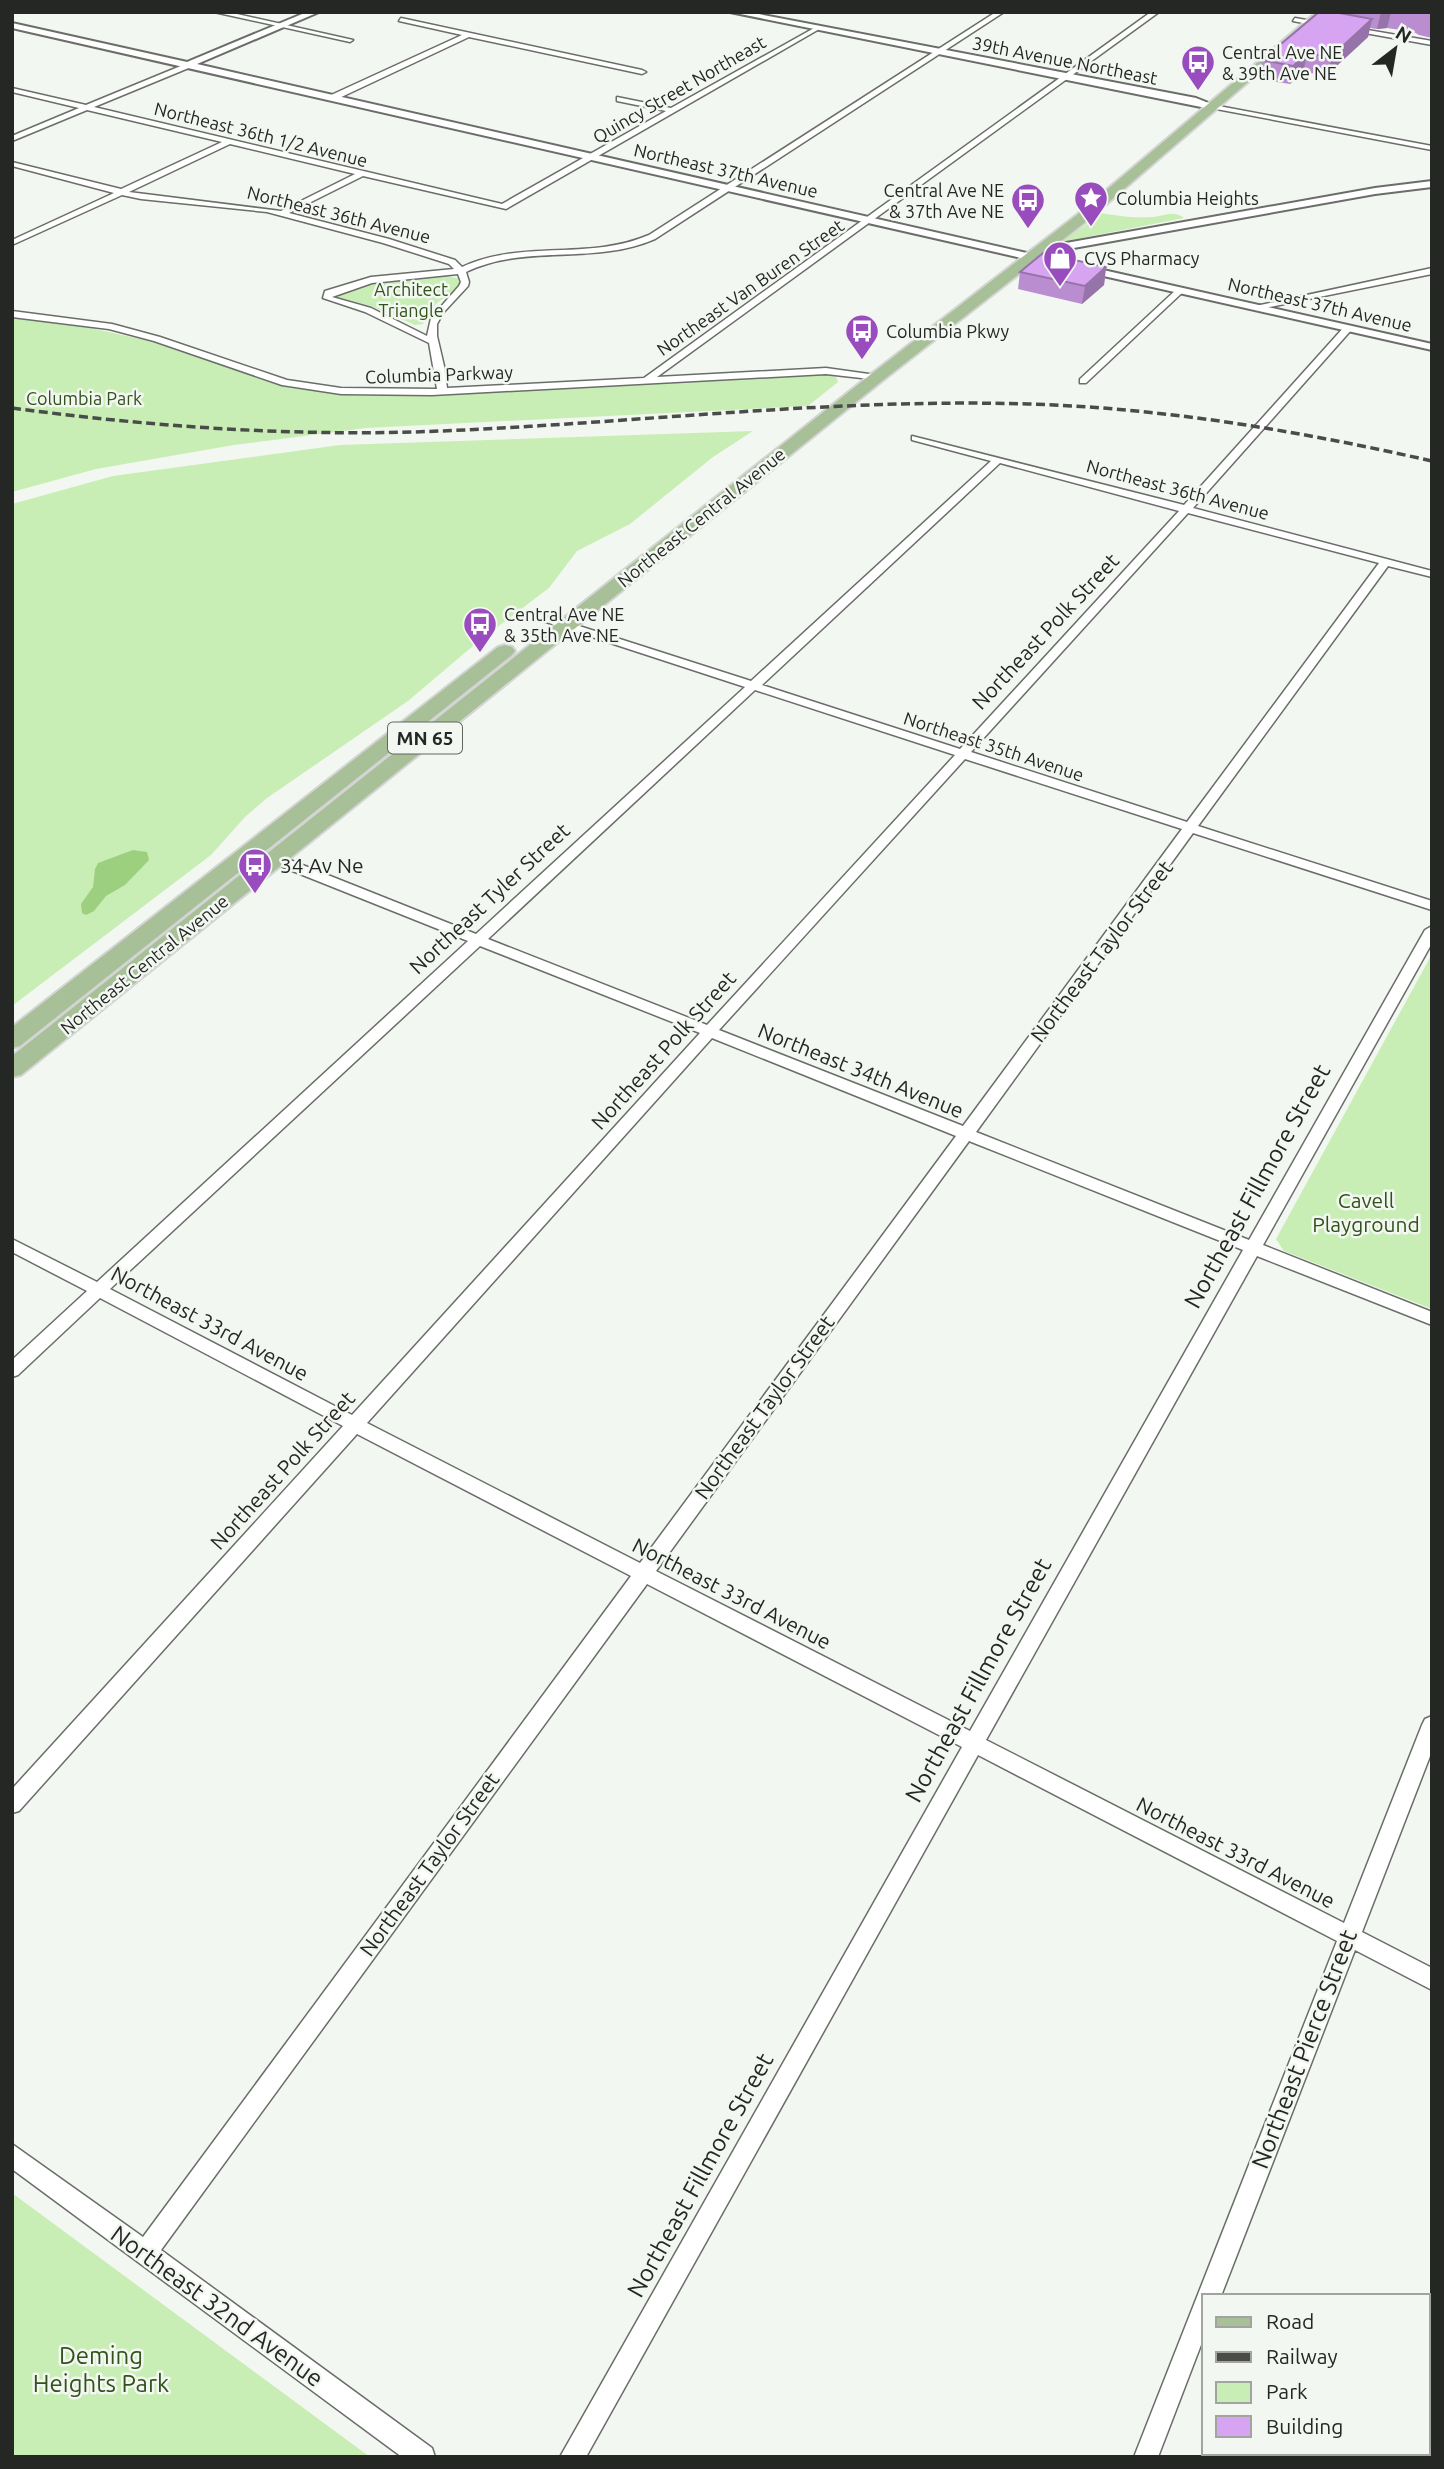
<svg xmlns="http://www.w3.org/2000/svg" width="1444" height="2469" font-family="Ubuntu,sans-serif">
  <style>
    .green { fill: #c9eeb5 }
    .water { fill: #9dd07e }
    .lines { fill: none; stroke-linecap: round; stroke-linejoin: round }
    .minor-casing { stroke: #6a6e68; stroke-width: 3 }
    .tertiary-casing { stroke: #6a6e68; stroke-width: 4 }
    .primary-casing { stroke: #d3d4d3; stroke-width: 4 }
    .minor { fill: #fff; fill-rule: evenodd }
    .tertiary { fill: #fff; fill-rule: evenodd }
    .primary { fill: #a7c098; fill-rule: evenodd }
    .rail { stroke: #494c49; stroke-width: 3.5; stroke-dasharray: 9 4.5; stroke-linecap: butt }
    .wall { fill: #b98dd0 }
    .shaded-wall { fill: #9673a9 }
    .building { fill: #d7a4f2; stroke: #9673a9; stroke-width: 2 }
    .labels { text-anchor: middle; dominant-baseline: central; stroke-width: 5; stroke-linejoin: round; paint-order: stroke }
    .far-poi-label { font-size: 18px; fill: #252725; stroke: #f3f7f1; text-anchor: start }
    .far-street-label { font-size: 18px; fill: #252725; stroke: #f3f7f1 }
    .far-park-label { font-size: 18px; fill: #32521b; stroke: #f3f7f1 }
    .shield { fill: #f3f7f1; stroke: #636562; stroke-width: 2 }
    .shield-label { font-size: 19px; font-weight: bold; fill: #252725 }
    .street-label { font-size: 21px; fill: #252725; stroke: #f3f7f1 }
    .poi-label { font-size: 21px; fill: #252725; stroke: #f3f7f1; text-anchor: start }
    .park-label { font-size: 21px; fill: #32521b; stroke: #f3f7f1 }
    .near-street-label { font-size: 24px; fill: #252725; stroke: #f3f7f1 }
    .near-park-label { font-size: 24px; fill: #32521b; stroke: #f3f7f1 }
  </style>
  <rect width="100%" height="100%" fill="#f3f7f1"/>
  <g class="green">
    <path d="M1096,212C1116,216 1132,218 1151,217C1163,217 1173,209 1184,218L1061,242L1093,220Z"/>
    <polygon points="439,275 458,278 460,284 458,288 437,303 423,324 415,325 371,306 338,297 338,292 365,284"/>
    <polygon points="12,316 77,325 154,342 286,387 357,396 413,396 783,375 826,374 836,377 838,382 808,406 366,428 234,445 96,469 12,492"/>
    <polygon points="753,431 713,457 630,524 577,551 549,588 480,640 408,701 267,798 246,816 211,855 12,1006 12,504 113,476 340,445"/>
    <polygon points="1432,954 1432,1309 1284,1251 1276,1239"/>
    <polygon points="12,2193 370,2457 12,2457"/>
  </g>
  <polygon class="water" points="133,850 147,852 149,860 125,885 106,896 94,911 86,915 82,913 81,904 93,887 95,869 98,863"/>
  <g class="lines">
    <g class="minor-casing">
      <g id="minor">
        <polygon points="214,12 228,12 353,40 350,42"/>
        <path d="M996,12H1004L655,239C592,266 527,243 466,272L469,282L468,286L443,313L437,324V336L444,366L447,388L644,378L1151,12H1159L657,377L826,368L876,375L879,376V380L826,374L432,395L341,394L282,385L154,341L109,329L12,317V311L112,324L160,337L287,380L341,388L437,389L429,343L365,312L323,298L325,291L371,277L454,269L449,264L383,243L267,212L141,199L122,195L12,245V240L114,193L12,166V162L121,189L222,142L87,110L12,141V136L79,108L12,92V88L86,105L188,63L191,67L94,107L502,204L666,111L617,101V97L671,108L816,27L821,28L506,209L363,176L289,213L389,239L455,260L462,267C522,239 588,261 649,235ZM230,144L355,174L281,211L129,192ZM458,274L461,282L459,286L431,318L427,336L371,308L332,297L372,283Z"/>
        <polygon points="401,18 642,70 646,72 642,74 469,37 335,100 329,100 329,96 462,35 399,21"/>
        <polygon points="1295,18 1324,23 1327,25 1324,27 1293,21"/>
        <polygon points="1350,27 1432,41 1432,45 1348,30"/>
        <polygon points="1208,104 1432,146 1432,150 1211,108"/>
        <polygon points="1432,268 1432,274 1255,310 1251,307"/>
        <polygon points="1178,288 1185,290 1086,383 1080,383 1080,379"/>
        <path d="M1345,326L1353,328L1193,508L1432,571V577L1388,566L1198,826L1432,901V910L1193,833L976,1132L1249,1240L1425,930L1432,926V943L1263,1245L1432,1312V1325L1257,1256L986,1740L1344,1923L1422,1725L1425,1719L1432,1716V1751L1362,1932L1432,1968V1990L1355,1950L1221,2296H1204V2337L1158,2457H1134L1337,1941L978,1755L586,2457H560L962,1747L647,1584L161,2250L432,2448L435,2457H402L12,2169V2144L143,2237L631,1576L357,1434L19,1811L12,1813V1789L343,1426L100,1298L18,1375L12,1377V1360L87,1291L12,1252V1239L97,1282L468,941L270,862V856H280L476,934L745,687L543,621V617H551L751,681L991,461L912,440V436L1184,505ZM1000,463L1179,511L960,749L762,685ZM1188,513L1379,563L1187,822L971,752ZM755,690L955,755L707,1025L488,939ZM965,759L1182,829L963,1126L719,1030ZM480,946L700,1033L352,1415L110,1289ZM712,1038L956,1136L640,1563L367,1423ZM969,1141L1243,1250L970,1731L656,1571Z"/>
      </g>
    </g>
    <g class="tertiary-casing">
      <g id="tertiary">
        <polygon points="307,12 319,12 197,64 1031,254 1066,243 1375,188 1432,181 1432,187 1375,194 1068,249 1043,257 1053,261 1048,264 12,28 12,23 187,62"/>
        <polygon points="730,12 748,12 1196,98 1216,106 1211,109"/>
        <polygon points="1081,265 1432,344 1432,350 1077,270 1076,268"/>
      </g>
    </g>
    <g class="primary-casing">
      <g id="primary">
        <polygon points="1317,12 1329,12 1088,220 882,381 21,1075 12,1077 12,1056 870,375 1078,214"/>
        <polygon points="505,645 512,647 515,651 512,655 20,1046 12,1048 12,1027 498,647"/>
      </g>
    </g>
    <use href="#minor" class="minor"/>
    <use href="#tertiary" class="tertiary"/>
    <use href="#primary" class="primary"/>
    <path class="rail" d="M12,408C154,427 297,437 441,431C637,423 832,398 1028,404C1164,408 1299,431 1432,461"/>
  </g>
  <g class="wall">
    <polygon points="1339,12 1432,12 1432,38 1419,35 1414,32 1387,28 1377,29 1370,28 1368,37 1328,74 1303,73 1290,84 1258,79 1262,60"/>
    <polygon points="1106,267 1104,285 1082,304 1018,289 1020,272"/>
  </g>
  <g class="shaded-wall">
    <polygon points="1381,12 1391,12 1387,28 1377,29"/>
    <polygon points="1372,19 1368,37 1328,74 1332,56"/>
    <polygon points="1307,54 1303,73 1290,84 1293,66"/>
    <polygon points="1106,267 1104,285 1082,304 1085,286"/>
  </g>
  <g class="building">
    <polygon points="1319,12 1334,12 1372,19 1332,56 1307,54 1293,66 1262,60"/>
    <polygon points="1043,253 1106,267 1085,286 1020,272"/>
  </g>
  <defs>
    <g id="bus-pin" transform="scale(1.75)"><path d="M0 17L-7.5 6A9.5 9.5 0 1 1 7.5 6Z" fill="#994cbd" stroke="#f3f7f1"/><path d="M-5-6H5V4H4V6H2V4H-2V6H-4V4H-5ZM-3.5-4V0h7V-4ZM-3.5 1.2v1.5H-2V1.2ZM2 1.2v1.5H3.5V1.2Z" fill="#fff"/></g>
    <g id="sight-pin" transform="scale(1.75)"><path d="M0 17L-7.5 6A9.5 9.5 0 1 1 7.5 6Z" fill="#994cbd" stroke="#f3f7f1"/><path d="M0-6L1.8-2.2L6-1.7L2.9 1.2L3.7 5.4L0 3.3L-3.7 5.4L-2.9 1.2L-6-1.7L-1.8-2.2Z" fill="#fff"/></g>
    <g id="shop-pin" transform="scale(1.75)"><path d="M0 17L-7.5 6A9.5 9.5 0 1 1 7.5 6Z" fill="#994cbd" stroke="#f3f7f1"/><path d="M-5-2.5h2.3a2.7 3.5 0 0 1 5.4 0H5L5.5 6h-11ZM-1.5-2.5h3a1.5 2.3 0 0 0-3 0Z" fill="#fff"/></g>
  </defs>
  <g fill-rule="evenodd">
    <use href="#bus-pin" x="1198" y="62"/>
    <use href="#sight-pin" x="1091" y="198"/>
    <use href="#bus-pin" x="1028" y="200"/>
    <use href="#shop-pin" x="1060" y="258"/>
    <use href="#bus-pin" x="862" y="331"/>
    <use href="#bus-pin" x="480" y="624"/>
    <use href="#bus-pin" x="255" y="865"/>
  </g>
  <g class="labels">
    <g class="far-poi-label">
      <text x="1222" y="52">Central Ave NE<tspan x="1222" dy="21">&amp; 39th Ave NE</tspan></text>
      <text x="1004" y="190" text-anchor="end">Central Ave NE<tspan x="1004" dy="21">&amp; 37th Ave NE</tspan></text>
      <text x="1116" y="198">Columbia Heights</text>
      <text x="1084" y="258">CVS Pharmacy</text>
      <text x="886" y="331">Columbia Pkwy</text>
      <text x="504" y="614">Central Ave NE<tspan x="504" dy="21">&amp; 35th Ave NE</tspan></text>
    </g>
    <g class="far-street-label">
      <text transform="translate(1065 60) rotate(11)">39th Avenue Northeast</text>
      <text transform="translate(679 89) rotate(-30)">Quincy Street Northeast</text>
      <text transform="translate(261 134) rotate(14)">Northeast 36th 1/2 Avenue</text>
      <text transform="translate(726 170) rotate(13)">Northeast 37th Avenue</text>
      <text transform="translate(339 214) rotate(14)">Northeast 36th Avenue</text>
      <text transform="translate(750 287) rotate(-35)">Northeast Van Buren Street</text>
      <text transform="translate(1320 304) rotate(13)">Northeast 37th Avenue</text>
      <text transform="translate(439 374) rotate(-2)">Columbia Parkway</text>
      <text transform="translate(1178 489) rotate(15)">Northeast 36th Avenue</text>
      <text transform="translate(701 517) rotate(-39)">Northeast Central Avenue</text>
      <text transform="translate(994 746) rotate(18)">Northeast 35th Avenue</text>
      <text transform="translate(144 964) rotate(-39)">Northeast Central Avenue</text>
    </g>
    <g class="far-park-label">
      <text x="411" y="289">Architect<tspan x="411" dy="21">Triangle</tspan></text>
      <text x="84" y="398">Columbia Park</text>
    </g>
    <rect class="shield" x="388" y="722.5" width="74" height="31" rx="5"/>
    <g class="shield-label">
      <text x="425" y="738">MN 65</text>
    </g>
    <g class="street-label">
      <text transform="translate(1045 631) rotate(-47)">Northeast Polk Street</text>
      <text transform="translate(489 898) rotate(-43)">Northeast Tyler Street</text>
      <text transform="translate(1101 951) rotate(-53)">Northeast Taylor Street</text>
      <text transform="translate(663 1050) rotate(-48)">Northeast Polk Street</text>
      <text transform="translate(861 1070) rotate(22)">Northeast 34th Avenue</text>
      <text transform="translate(210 1323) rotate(28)">Northeast 33rd Avenue</text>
      <text transform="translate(764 1407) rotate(-54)">Northeast Taylor Street</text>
      <text transform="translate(282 1470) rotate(-48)">Northeast Polk Street</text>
      <text transform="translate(732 1593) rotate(27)">Northeast 33rd Avenue</text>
      <text transform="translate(1236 1852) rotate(27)">Northeast 33rd Avenue</text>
      <text transform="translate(429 1864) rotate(-54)">Northeast Taylor Street</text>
    </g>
    <g class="poi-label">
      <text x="280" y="865">34 Av Ne</text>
    </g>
    <g class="park-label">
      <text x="1366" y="1200">Cavell<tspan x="1366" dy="24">Playground</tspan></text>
    </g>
    <g class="near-street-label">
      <text transform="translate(1257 1186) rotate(-61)">Northeast Fillmore Street</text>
      <text transform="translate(978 1680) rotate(-61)">Northeast Fillmore Street</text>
      <text transform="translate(1304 2049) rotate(-69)">Northeast Pierce Street</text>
      <text transform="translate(700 2175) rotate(-61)">Northeast Fillmore Street</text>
      <text transform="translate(217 2306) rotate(36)">Northeast 32nd Avenue</text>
    </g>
    <g class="near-park-label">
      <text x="101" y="2355">Deming<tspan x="101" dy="28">Heights Park</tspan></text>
    </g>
  </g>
  <rect width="1444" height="2469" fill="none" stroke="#252725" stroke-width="28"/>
  <rect x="1202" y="2294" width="228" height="161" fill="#f3f7f1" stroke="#a1a49f" stroke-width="2"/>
  <rect x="1216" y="2317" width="35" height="10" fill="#a7c098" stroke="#a1a49f" stroke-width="2"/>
  <text x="1266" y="2329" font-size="21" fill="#252725">Road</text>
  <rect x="1216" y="2352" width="35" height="10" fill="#494c49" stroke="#a1a49f" stroke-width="2"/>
  <text x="1266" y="2364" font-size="21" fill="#252725">Railway</text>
  <rect x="1216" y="2382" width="35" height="21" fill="#c9eeb5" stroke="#a1a49f" stroke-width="2"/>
  <text x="1266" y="2399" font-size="21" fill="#252725">Park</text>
  <rect x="1216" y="2416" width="35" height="21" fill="#d7a4f2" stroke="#a1a49f" stroke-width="2"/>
  <text x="1266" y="2434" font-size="21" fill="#252725">Building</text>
  <g transform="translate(1395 49) rotate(31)" stroke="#f3f7f1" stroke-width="5" paint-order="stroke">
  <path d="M0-5L12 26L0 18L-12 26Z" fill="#252725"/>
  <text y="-10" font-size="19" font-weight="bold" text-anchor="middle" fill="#252725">N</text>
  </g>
</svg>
